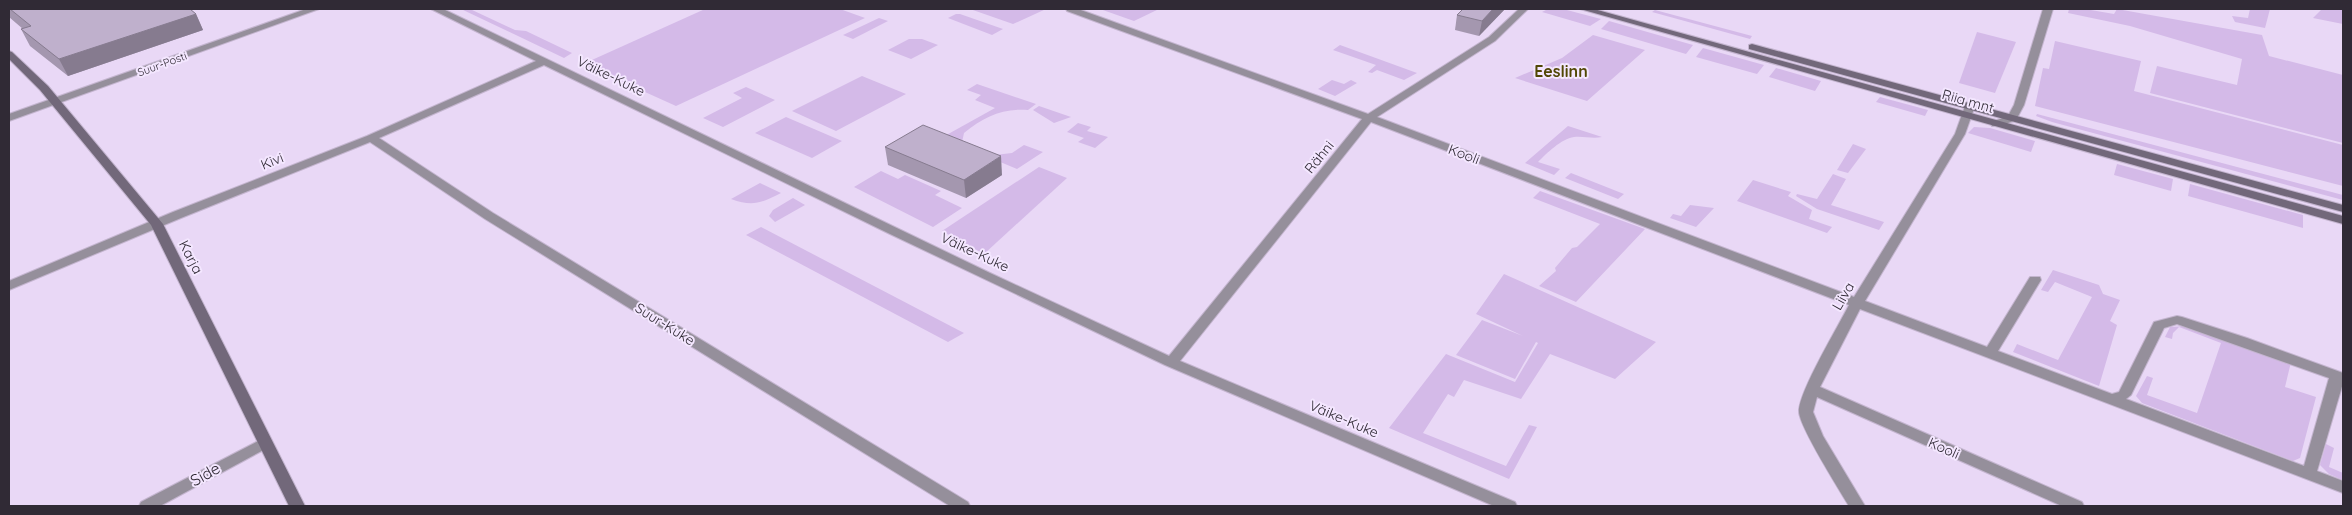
<svg xmlns="http://www.w3.org/2000/svg" width="2352" height="515" font-family="Quicksand,sans-serif">
  <style>
    .green { fill: #d4bae8 }
    .lines { fill: none; stroke-linecap: round; stroke-linejoin: round }
    .street-casing { stroke: #c4b5cf; stroke-width: 2 }
    .secondary-casing { stroke: #c4b5cf; stroke-width: 2 }
    .street { fill: #958f9b; fill-rule: evenodd }
    .secondary { fill: #72687a; fill-rule: evenodd }
    .wall { fill: #a497af }
    .shaded-wall { fill: #867b8f }
    .building { fill: #bfb0cc; stroke: #867b8f }
    .labels { text-anchor: middle; dominant-baseline: central; stroke-width: 4; stroke-linejoin: round; paint-order: stroke }
    .far-street-label { font-size: 11px; fill: #302a35; stroke: #f4e7ff }
    .street-label { font-size: 14px; fill: #302a35; stroke: #f4e7ff }
    .quarter-label { font-size: 16px; font-weight: bold; fill: #514705; stroke: #f4e7ff }
    .near-street-label { font-size: 16px; fill: #302a35; stroke: #f4e7ff }
  </style>
  <rect width="100%" height="100%" fill="#e9d8f6"/>
  <g class="green">
    <polygon points="461,9 470,9 515,30 526,31 572,53 564,58"/>
    <polygon points="705,9 840,9 865,18 676,106 583,64"/>
    <polygon points="970,9 1046,9 1013,24"/>
    <polygon points="1100,9 1159,9 1134,21"/>
    <polygon points="1548,9 1563,9 1601,19 1590,26 1542,12"/>
    <polygon points="2069,9 2085,9 2114,14 2117,9 2262,35 2269,56 2343,75 2343,143 2150,93 2157,66 2237,85 2242,59 2130,26 2068,13"/>
    <polygon points="2250,9 2270,9 2265,28 2235,22 2232,16 2248,18"/>
    <polygon points="2322,9 2343,9 2343,24 2313,18"/>
    <polygon points="1655,10 1752,36 1750,39 1652,12"/>
    <polygon points="956,14 960,14 1003,29 992,35 948,18"/>
    <polygon points="879,18 888,21 853,39 843,35"/>
    <polygon points="1609,21 1693,45 1686,54 1601,29"/>
    <polygon points="1977,32 2016,42 1995,93 1959,83"/>
    <polygon points="1593,35 1645,50 1587,101 1515,78 1562,58"/>
    <polygon points="909,39 922,39 938,45 911,59 888,50"/>
    <polygon points="2055,41 2141,61 2134,91 2343,145 2343,186 2035,106 2043,68 2049,69"/>
    <polygon points="1340,45 1417,73 1404,80 1377,70 1372,73 1368,72 1376,65 1333,50"/>
    <polygon points="1703,48 1764,65 1757,74 1696,57"/>
    <polygon points="1776,68 1821,81 1815,91 1769,77"/>
    <polygon points="862,76 906,94 836,131 792,111"/>
    <polygon points="1332,80 1344,84 1351,80 1357,83 1335,96 1318,89"/>
    <path d="M977,84L1036,104L1028,110C1002,108 984,117 964,133L961,147L941,138L995,108L975,100L981,95L967,90Z"/>
    <polygon points="746,87 775,100 723,127 703,118 742,98 733,93"/>
    <polygon points="1880,97 1928,110 1925,116 1876,102"/>
    <polygon points="1039,106 1071,117 1054,123 1033,110"/>
    <polygon points="2037,114 2343,195 2343,200 2052,122 2036,116"/>
    <polygon points="786,117 842,141 812,158 755,133"/>
    <polygon points="1078,123 1091,127 1087,131 1108,137 1095,148 1078,142 1084,138 1067,132"/>
    <path d="M1568,126L1602,137C1592,139 1584,136 1574,137C1561,139 1547,153 1538,162L1560,169L1554,175L1525,163Z"/>
    <polygon points="1974,127 1990,128 2035,141 2031,152 1968,133"/>
    <polygon points="1853,144 1866,149 1848,173 1837,170"/>
    <polygon points="1024,145 1043,152 1017,169 986,156 1012,153"/>
    <polygon points="2117,164 2173,179 2171,191 2114,175"/>
    <polygon points="1039,167 1067,178 984,254 942,231"/>
    <polygon points="881,171 898,179 905,175 941,191 935,195 962,208 933,227 854,187"/>
    <polygon points="1571,173 1624,194 1618,199 1565,178"/>
    <polygon points="1833,174 1846,179 1831,205 1884,222 1879,230 1817,209 1796,196 1797,194 1817,199"/>
    <polygon points="1753,180 1791,192 1788,196 1812,210 1809,219 1832,227 1827,233 1737,201"/>
    <path d="M760,183L781,193C761,203 753,207 731,199Z"/>
    <polygon points="2190,184 2303,215 2303,228 2188,196"/>
    <polygon points="1540,191 1645,229 1576,302 1539,286 1556,271 1555,268 1572,248 1577,247 1600,224 1533,198"/>
    <polygon points="793,198 805,205 775,222 769,216 773,210"/>
    <polygon points="1690,205 1714,208 1696,227 1670,218 1673,214 1681,216"/>
    <polygon points="761,227 964,333 948,342 746,235"/>
    <polygon points="2053,270 2099,285 2103,294 2120,300 2110,321 2117,325 2099,386 2013,352 2017,344 2058,360 2092,297 2055,282 2048,292 2041,290"/>
    <polygon points="1504,274 1656,342 1615,379 1550,354 1521,399 1464,380 1454,397 1448,394 1423,433 1506,466 1529,425 1537,427 1509,479 1389,428 1446,354 1515,382 1538,343 1536,342 1515,379 1456,355 1482,320 1523,336 1476,314"/>
    <polygon points="2187,326 2291,362 2285,387 2316,397 2300,458 2293,461 2280,456 2142,403 2136,396 2147,376 2153,378 2147,395 2197,413 2221,343 2179,327 2173,333 2172,339 2165,337 2170,327"/>
    <polygon points="2326,444 2334,448 2329,467 2343,473 2343,480 2329,474 2320,465"/>
  </g>
  <g class="lines">
    <g class="street-casing">
      <g id="street">
        <polygon points="306,9 319,9 9,121 9,114"/>
        <path d="M431,9H443L990,273L1169,356L1362,119L1067,11L1066,9H1078L1368,114L1489,37L1519,9H1528L1495,41L1377,117L1854,297L1955,134L1965,106L1966,104H1974L1975,106L1965,134L1865,301L1987,347L2030,277H2040L2041,280L1998,351L2112,394L2119,392L2154,322L2177,316L2182,317L2247,338L2343,373V383L2317,471L2343,481V493L1860,309L1820,387L2082,502L2084,506H2062L1817,397L1813,412L1823,436L1865,506H1849C1839,489 1800,428 1799,412C1798,393 1839,325 1849,305L1371,122L1180,361L1515,502L1517,506H1494L1165,365L890,234L544,65L379,138L493,213L968,502L970,506H950L485,219L370,142L181,218L9,290V281L173,212L367,136L536,61ZM2177,324L2329,378L2304,466L2126,399L2131,395L2164,328Z"/>
        <polygon points="2043,9 2053,9 2024,105 2016,120 2000,126 1992,126 1991,124 1992,122 2008,116 2014,105"/>
        <polygon points="264,438 269,439 271,443 269,447 160,506 139,506 141,502"/>
      </g>
    </g>
    <g class="secondary-casing">
      <g id="secondary">
        <polygon points="1580,9 1594,9 2343,216 2343,224"/>
        <polygon points="1752,44 2343,205 2343,212 1749,49 1749,45"/>
        <polygon points="9,51 12,52 48,86 163,224 305,506 289,506 151,225 40,90 9,59"/>
      </g>
    </g>
    <use href="#street" class="street"/>
    <use href="#secondary" class="secondary"/>
  </g>
  <g class="wall">
    <polygon points="9,9 190,9 196,14 203,30 68,76 30,46 21,29 23,29 9,17"/>
    <polygon points="1505,9 1479,36 1455,30 1457,15"/>
    <polygon points="885,147 1002,175 966,198 888,165"/>
  </g>
  <g class="shaded-wall">
    <polygon points="1493,9 1505,9 1479,36 1482,21"/>
    <polygon points="196,14 203,30 68,76 59,59"/>
    <polygon points="1001,156 1002,175 966,198 964,180"/>
  </g>
  <g class="building">
    <polygon points="10,9 190,9 196,14 59,59 21,29 31,26"/>
    <polygon points="1463,9 1493,9 1482,21 1457,15"/>
    <polygon points="923,125 1001,156 964,180 885,147"/>
  </g>
  <g class="labels">
    <g class="far-street-label">
      <text transform="translate(162 64) rotate(-20)">Suur-Posti</text>
    </g>
    <g class="street-label">
      <text transform="translate(611 76) rotate(26)">Väike-Kuke</text>
      <text transform="translate(1968 101) rotate(16)">Riia mnt</text>
      <text transform="translate(1464 154) rotate(21)">Kooli</text>
      <text transform="translate(1319 157) rotate(-51)">Rähni</text>
      <text transform="translate(272 161) rotate(-22)">Kivi</text>
      <text transform="translate(975 252) rotate(25)">Väike-Kuke</text>
      <text transform="translate(191 257) rotate(63)">Karja</text>
      <text transform="translate(1843 296) rotate(-60)">Liiva</text>
      <text transform="translate(665 324) rotate(32)">Suur-Kuke</text>
      <text transform="translate(1344 419) rotate(23)">Väike-Kuke</text>
      <text transform="translate(1944 448) rotate(24)">Kooli</text>
    </g>
    <g class="quarter-label">
      <text x="1561" y="71">Eeslinn</text>
    </g>
    <g class="near-street-label">
      <text transform="translate(205 474) rotate(-29)">Side</text>
    </g>
  </g>
  <rect width="2352" height="515" fill="none" stroke="#302a35" stroke-width="20"/>
</svg>
